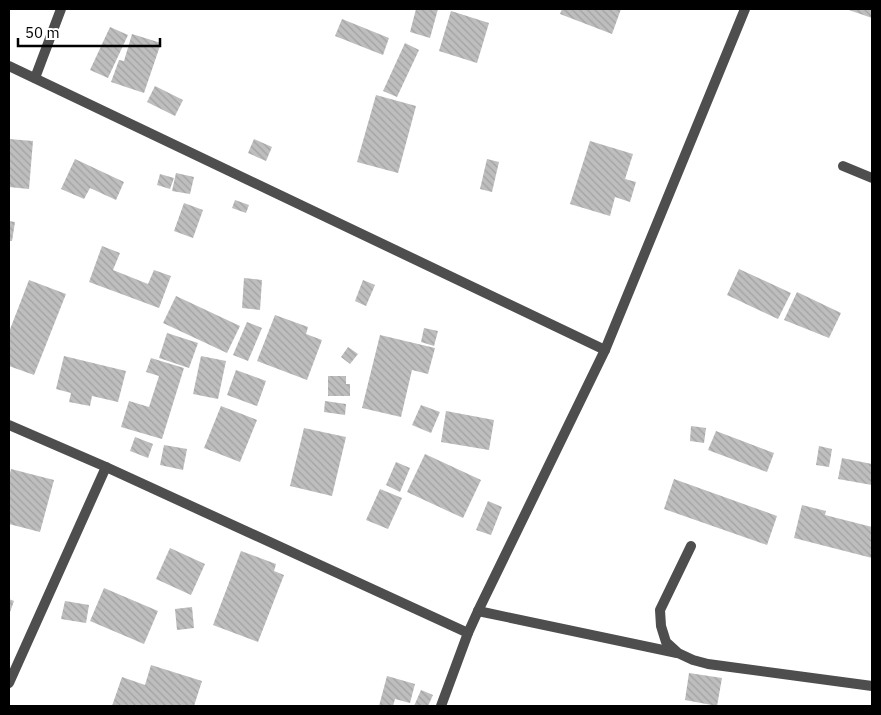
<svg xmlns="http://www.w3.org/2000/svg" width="881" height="715" font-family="'IBM Plex Sans',sans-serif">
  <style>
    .building { fill: url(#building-back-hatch) }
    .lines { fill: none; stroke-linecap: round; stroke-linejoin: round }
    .minor { stroke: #4e4e4e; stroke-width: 10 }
  </style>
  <defs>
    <pattern id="building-back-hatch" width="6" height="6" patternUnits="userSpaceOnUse" patternTransform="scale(1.25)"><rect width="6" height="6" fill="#bebebe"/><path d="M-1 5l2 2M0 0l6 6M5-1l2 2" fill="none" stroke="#a2a2a2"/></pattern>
  </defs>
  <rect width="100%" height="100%" fill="#fff"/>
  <g class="building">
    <polygon points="416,9 438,9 430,38 410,32"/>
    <polygon points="562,9 621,9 612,34 560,14"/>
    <polygon points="846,9 872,9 872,18"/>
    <polygon points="451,11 489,23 477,63 439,51"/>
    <polygon points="342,19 389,38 383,55 335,36"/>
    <polygon points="110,27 128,35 108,78 90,70"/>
    <polygon points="132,34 161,43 144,93 111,82 119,60 124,61"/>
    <polygon points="405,43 419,50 397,97 383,91"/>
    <polygon points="155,86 183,100 175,116 147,102"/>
    <polygon points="376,95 416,106 398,173 357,162"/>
    <polygon points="9,139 33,141 29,189 9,187"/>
    <polygon points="254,139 272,147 266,161 248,153"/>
    <polygon points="590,141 633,154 625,179 636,182 630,202 615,197 610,216 570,204"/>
    <polygon points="75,159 124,182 116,200 90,188 84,199 61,189"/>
    <polygon points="487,159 499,162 492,192 480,189"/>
    <polygon points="176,173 194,177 190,194 172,191"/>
    <polygon points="160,174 174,178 170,189 157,185"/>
    <polygon points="235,200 249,205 246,213 232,208"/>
    <polygon points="184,203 203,210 193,238 174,231"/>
    <polygon points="9,221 15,222 12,241 9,241"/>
    <polygon points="102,246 120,253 113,270 148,284 154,270 171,276 159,308 89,282"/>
    <polygon points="739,269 791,293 778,319 727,295"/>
    <polygon points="244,278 262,280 260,310 242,308"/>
    <polygon points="29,280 66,294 34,375 9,366 9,332"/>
    <polygon points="363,280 375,285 366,306 355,301"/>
    <polygon points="797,292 841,313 829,338 784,320"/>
    <polygon points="176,296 240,326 227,353 163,323"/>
    <polygon points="275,315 308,327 306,334 322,340 307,380 257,361"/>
    <polygon points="247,322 262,328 248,361 233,355"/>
    <polygon points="424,328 438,331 434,346 421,342"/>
    <polygon points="167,333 198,343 189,368 159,358"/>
    <polygon points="380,335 435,348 428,374 412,370 401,417 362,408"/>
    <polygon points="348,347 358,354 350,364 341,357"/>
    <polygon points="64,356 126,371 118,402 92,396 90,406 69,402 71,393 56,389"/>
    <polygon points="201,356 226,361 218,399 193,394"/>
    <polygon points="151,358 184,368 162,439 121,427 129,401 149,407 159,376 146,372"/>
    <polygon points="236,370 266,381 257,406 227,395"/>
    <polygon points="328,376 346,376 346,384 350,384 350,396 328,396"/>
    <polygon points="325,401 346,404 345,415 324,412"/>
    <polygon points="421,405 440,412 431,433 412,425"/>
    <polygon points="221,406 257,420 240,462 204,448"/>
    <polygon points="446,411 494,420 489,450 441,442"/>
    <polygon points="691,426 706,428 704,443 690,441"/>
    <polygon points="304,428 346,437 332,496 290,486"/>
    <polygon points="716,431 774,453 767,472 708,450"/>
    <polygon points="135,437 153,444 148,458 130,451"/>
    <polygon points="164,445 187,449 183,470 160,465"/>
    <polygon points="819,446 832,449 829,467 816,465"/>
    <polygon points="425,454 481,480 463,518 407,492"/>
    <polygon points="842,458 872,464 872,485 838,479"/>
    <polygon points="396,462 410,468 400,492 386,485"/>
    <polygon points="11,469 54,480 40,532 9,524 9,477"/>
    <polygon points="674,479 777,516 767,545 664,509"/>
    <polygon points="380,489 402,498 388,529 366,520"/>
    <polygon points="488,501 502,507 491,535 476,530"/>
    <polygon points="802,505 826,511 825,515 872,527 872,558 794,538"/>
    <polygon points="170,548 205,564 191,595 156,579"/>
    <polygon points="241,551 276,564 274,571 284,575 258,642 213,625"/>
    <polygon points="104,588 158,611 144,644 90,621"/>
    <polygon points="9,599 14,601 9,615"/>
    <polygon points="65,601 89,605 86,623 61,619"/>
    <polygon points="192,607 194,628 177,630 175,609"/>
    <polygon points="151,665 202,681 194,706 112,706 122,677 145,685"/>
    <polygon points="689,673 722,678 717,706 685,700"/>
    <polygon points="387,676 415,684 410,703 395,699 393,706 379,706"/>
    <polygon points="421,690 433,695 428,706 414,706"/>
  </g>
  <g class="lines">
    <g class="minor">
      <polyline points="9,66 605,350"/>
      <polyline points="35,78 61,9"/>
      <polyline points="843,166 872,178"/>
      <polyline points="9,425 106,467 468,633"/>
      <polyline points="691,546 660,610 661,626 666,642 678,653 693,660 708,664 872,686"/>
      <polyline points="478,611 677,653"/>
      <polyline points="9,683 106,467"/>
      <polyline points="441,706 468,633 478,611 605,350 745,9"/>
    </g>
  </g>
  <rect width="881" height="715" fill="none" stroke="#000000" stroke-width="20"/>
  <path d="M18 38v8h142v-8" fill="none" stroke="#000000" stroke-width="2.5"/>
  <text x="25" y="38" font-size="15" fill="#000000" stroke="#ffffff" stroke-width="4" paint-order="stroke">50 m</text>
</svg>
